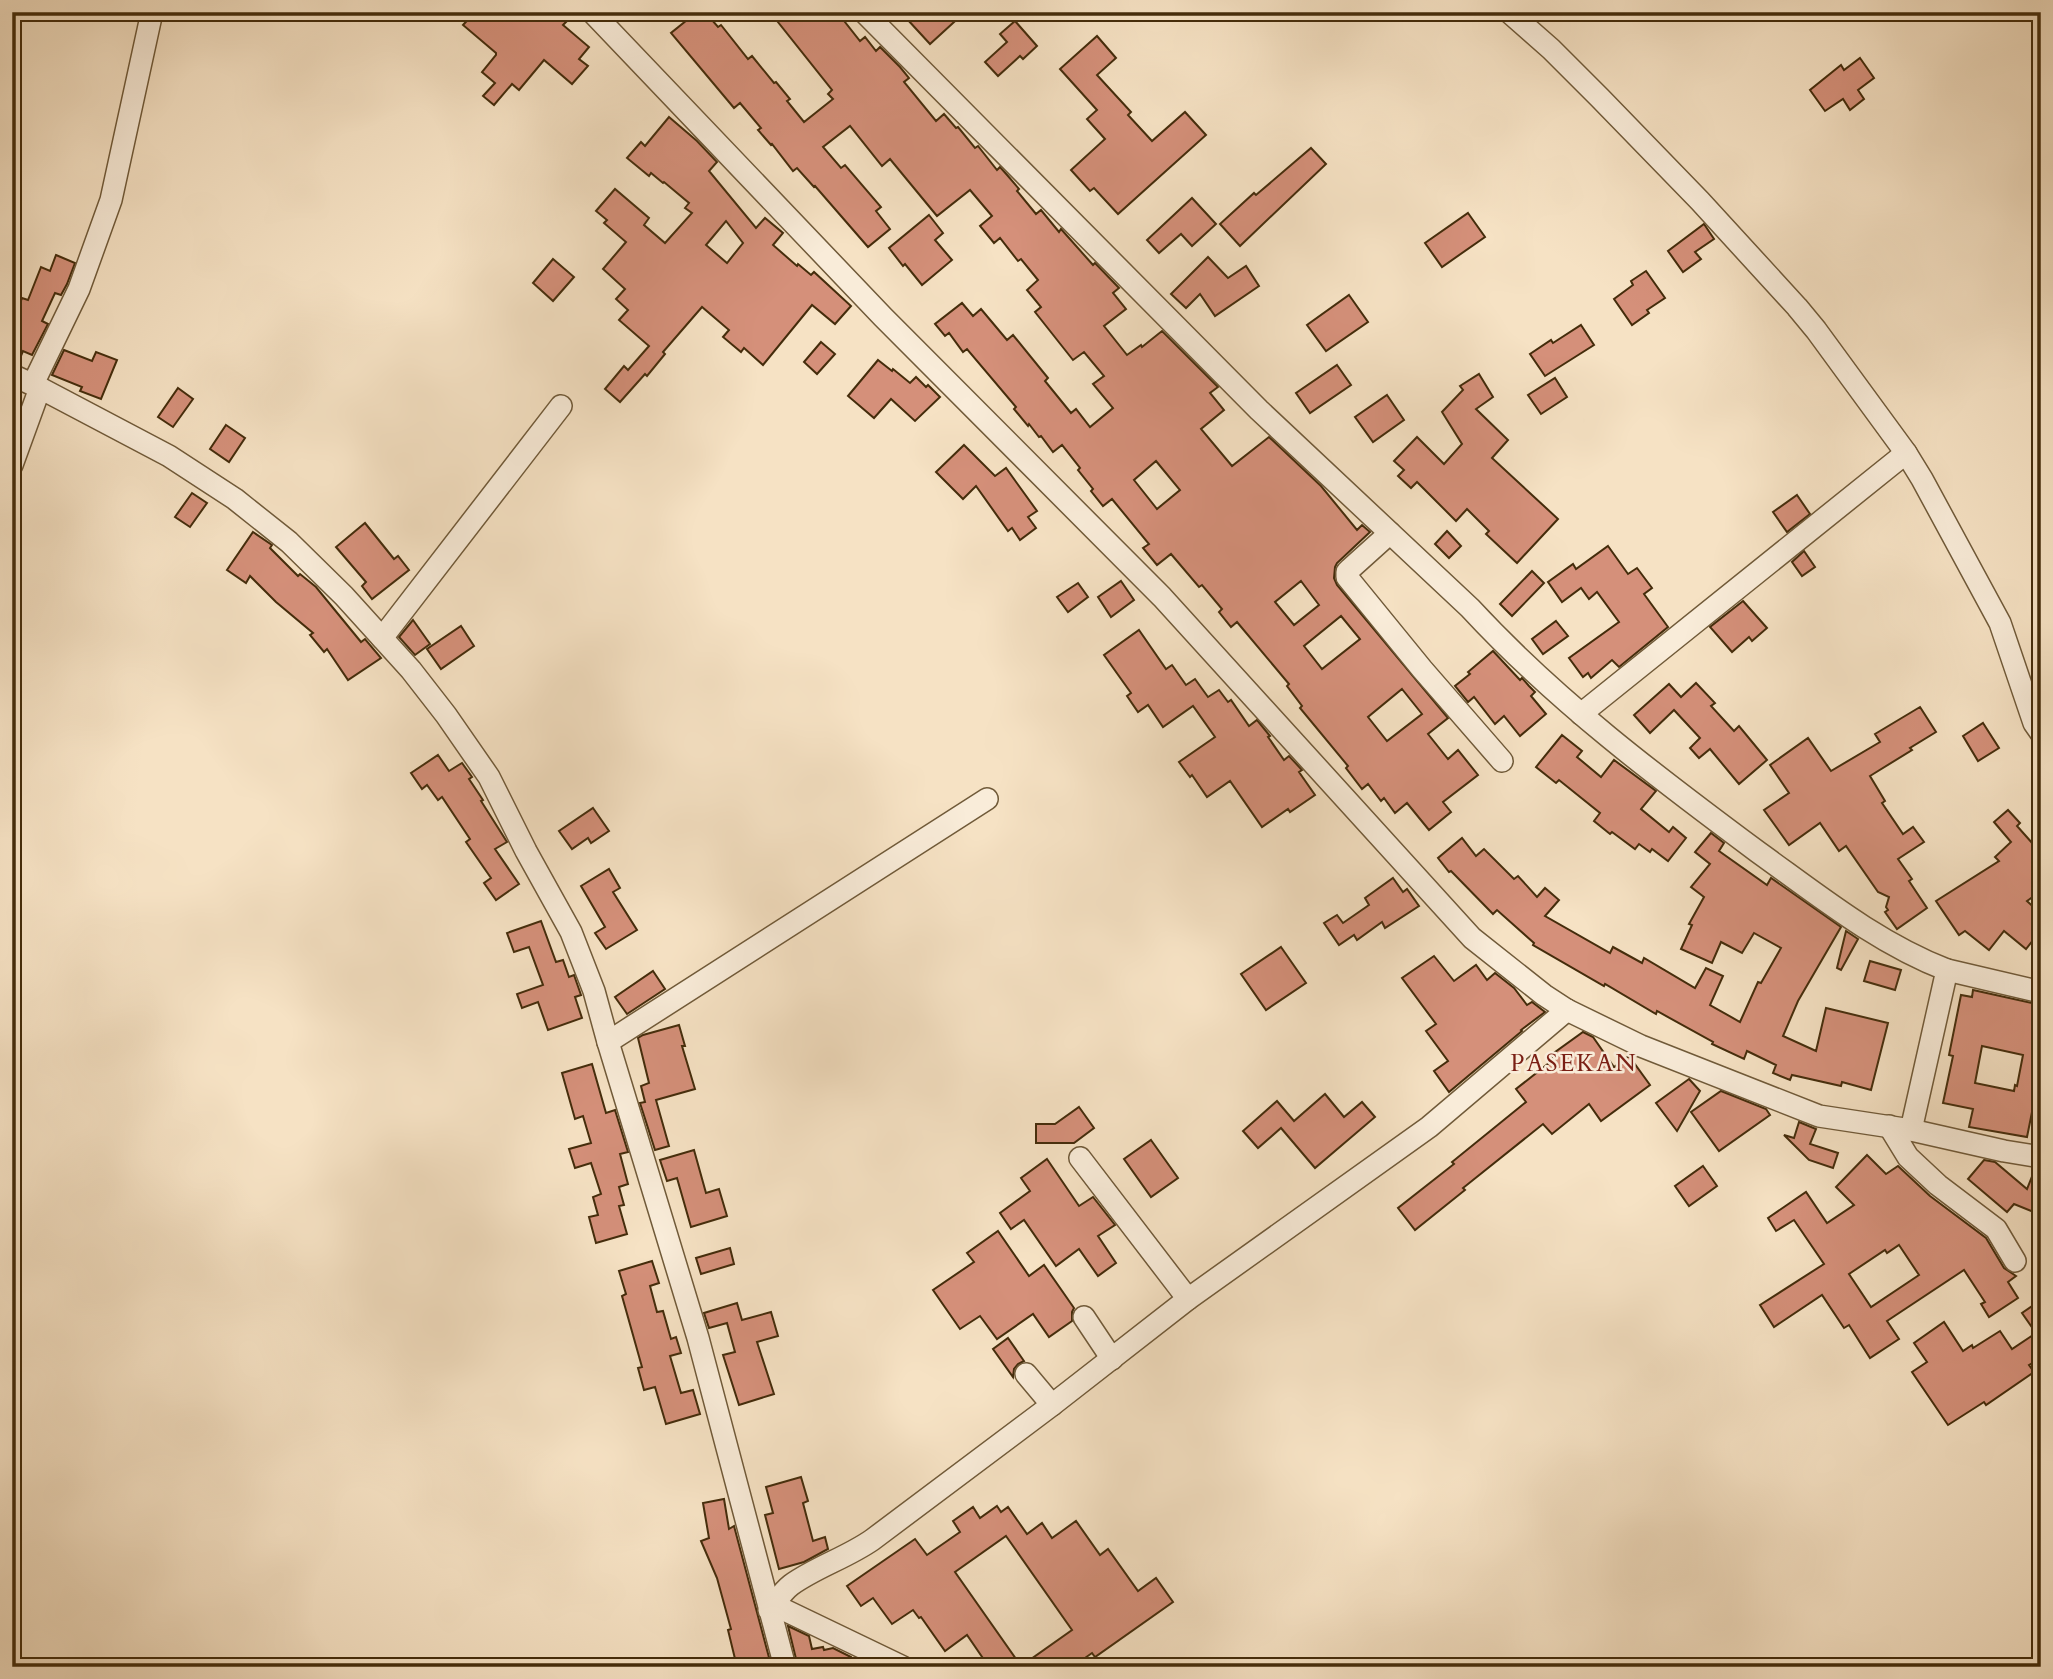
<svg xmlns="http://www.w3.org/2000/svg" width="2053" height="1679" font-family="Cardo,serif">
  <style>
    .building { fill: #d5907a; stroke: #442c0b; stroke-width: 2; fill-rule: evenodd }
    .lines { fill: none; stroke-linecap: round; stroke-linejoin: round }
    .minor-casing { stroke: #705a39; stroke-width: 24 }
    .minor { stroke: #f9ecd9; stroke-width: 21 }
    .labels { text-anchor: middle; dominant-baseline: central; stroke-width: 5; stroke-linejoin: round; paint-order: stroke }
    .quarter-label { font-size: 24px; letter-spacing: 2px; fill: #7a1f14; stroke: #f9ecd9 }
  </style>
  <rect width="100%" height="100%" fill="#f6e2c4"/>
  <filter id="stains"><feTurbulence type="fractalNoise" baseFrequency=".00286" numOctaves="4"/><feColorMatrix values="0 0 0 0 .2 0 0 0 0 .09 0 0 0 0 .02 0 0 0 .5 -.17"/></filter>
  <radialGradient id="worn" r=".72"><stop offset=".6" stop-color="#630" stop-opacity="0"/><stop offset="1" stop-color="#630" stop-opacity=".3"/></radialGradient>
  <g class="building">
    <polygon points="475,12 557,12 567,21 563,25 589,47 579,59 588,66 572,84 544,60 519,90 512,84 494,105 483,96 495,83 482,72 496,55 496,53 463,25"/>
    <path d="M697,12H705L718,27L721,25L748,59L752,56L774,83L776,82L790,99L787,101L804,122L833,99L828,94L832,90L770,12H837L860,41L865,37L876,51L880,47L900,67L909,78L904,82L936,121L944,114L956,128L958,127L975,148L978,146L997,170L1000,167L1008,176L1019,189L1017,191L1036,214L1041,210L1059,232L1061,229L1093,265L1095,263L1119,288L1113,293L1126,309L1104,326L1127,355L1141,345L1142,347L1162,331L1218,387L1210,393L1224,410L1201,429L1232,466L1269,437L1321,486L1357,530L1362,525L1370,532L1337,563L1335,567L1334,578L1337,585L1448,718L1428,734L1448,759L1458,750L1478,775L1443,802L1451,812L1429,830L1407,803L1395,813L1384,798L1381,801L1368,784L1362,789L1346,768L1348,766L1300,708L1302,706L1287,686L1289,684L1237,622L1231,627L1219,612L1222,609L1202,585L1199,587L1171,554L1157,565L1143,548L1149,544L1112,499L1103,506L1091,491L1093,489L1078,470L1080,468L1062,445L1053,452L1041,436L1039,437L1029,424L1028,426L1014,409L1016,407L967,349L963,352L949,333L945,336L935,324L962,303L973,316L981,309L1007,340L1013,335L1048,378L1045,381L1071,413L1076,409L1090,427L1113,408L1093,384L1104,376L1084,352L1073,360L1035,312L1041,307L1027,290L1038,280L1021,259L1018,261L1000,238L994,243L980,226L992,216L970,190L937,216L890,159L882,166L850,126L823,147L841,168L845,165L881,207L876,211L890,229L868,247L815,186L814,187L797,168L793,171L772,144L771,145L758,130L761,128L740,103L734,108L671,33ZM1156,461L1180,490L1157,509L1134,480ZM1301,581L1319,605L1294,625L1275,602ZM1341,616L1360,639L1322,669L1304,646ZM1402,689L1422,714L1387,741L1368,717Z"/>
    <polygon points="915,12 965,12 930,44 907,19"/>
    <polygon points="1015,21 1037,46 1023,59 1020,56 998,76 985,62 1007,42 1000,34"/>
    <polygon points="1097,36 1116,58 1097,75 1131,112 1128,115 1152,141 1185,112 1206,135 1118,214 1094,188 1090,191 1071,170 1105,139 1087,119 1097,110 1060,69"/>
    <polygon points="1860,58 1874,78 1858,90 1864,99 1850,110 1843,99 1825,111 1810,90 1841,65 1844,70"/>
    <path d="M669,117L697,141L717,162L709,171L756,228L765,218L783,233L773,245L797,266L798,264L811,275L814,272L851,306L835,324L812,305L763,365L744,348L741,352L723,337L729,330L702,307L663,352L665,354L647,376L645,374L620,402L605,389L624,366L628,370L649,346L619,320L628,310L616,299L625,289L603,269L626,242L604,223L607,220L596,211L615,189L649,218L644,225L665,243L692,213L685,208L689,203L664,182L663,183L651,173L649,176L627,158L641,142L645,146ZM726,221L743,243L727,263L706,245Z"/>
    <polygon points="1311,148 1326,164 1240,246 1220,224 1254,193 1256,195"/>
    <polygon points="1192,198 1216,224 1192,246 1181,234 1159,253 1147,240"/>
    <polygon points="1468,213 1485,237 1442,267 1425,243"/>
    <polygon points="929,215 943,233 935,240 952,260 922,285 905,264 903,266 889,248"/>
    <polygon points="1704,224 1714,239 1695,252 1701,259 1683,272 1668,251"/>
    <polygon points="56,255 75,263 67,284 61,295 55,293 42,321 48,324 32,355 23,351 18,363 12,362 12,322 22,298 28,300 41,267 50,271"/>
    <polygon points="1208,257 1228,278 1246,266 1259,286 1215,316 1200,294 1186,308 1171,294"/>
    <polygon points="553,259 574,277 553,301 533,283"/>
    <polygon points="1646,271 1665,298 1647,310 1649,313 1632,325 1614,299 1633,285 1631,281"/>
    <polygon points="1349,295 1368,322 1326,351 1307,325"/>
    <polygon points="1581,325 1594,345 1545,376 1530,354 1551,340 1553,343"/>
    <polygon points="821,342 835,354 817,374 804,362"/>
    <polygon points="64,350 92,361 96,352 117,360 101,399 80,391 82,387 52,375"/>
    <polygon points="878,360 892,371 893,369 910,383 916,377 926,387 928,385 940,397 915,421 891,399 874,418 848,396"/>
    <polygon points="1337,365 1351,385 1310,413 1296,393"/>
    <polygon points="1479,374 1493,397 1476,409 1508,440 1492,458 1558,519 1517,563 1486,534 1489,531 1467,509 1456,521 1417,482 1411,488 1398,476 1404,470 1394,461 1417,437 1444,464 1462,444 1442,412 1463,390 1460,386"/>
    <polygon points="1555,378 1567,397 1541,414 1528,395"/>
    <polygon points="178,388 193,399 173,427 158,417"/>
    <polygon points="1387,395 1404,420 1373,442 1355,417"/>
    <polygon points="226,425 245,438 229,462 210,449"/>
    <polygon points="964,445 995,476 1006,468 1037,511 1028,517 1036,528 1020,540 1012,528 1008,531 976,486 963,499 936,472"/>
    <polygon points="192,493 207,503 190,527 175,517"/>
    <polygon points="1797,495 1810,514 1787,532 1773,512"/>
    <polygon points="365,523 394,559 398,556 409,570 372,599 362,586 366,582 336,547"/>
    <polygon points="1447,531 1461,546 1449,558 1435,544"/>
    <polygon points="253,532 272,545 270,548 298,576 300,574 316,587 361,642 365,639 381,658 348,680 327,649 324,652 310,635 313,633 276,602 250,576 246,583 227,570"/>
    <polygon points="1608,546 1628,574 1637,568 1652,588 1644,594 1668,627 1619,667 1612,660 1591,678 1588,673 1583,677 1569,658 1619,622 1597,592 1589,599 1581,588 1562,602 1548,582 1573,564 1576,569"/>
    <polygon points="1804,551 1815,567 1802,576 1792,562"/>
    <polygon points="1532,571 1544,583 1512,616 1500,604"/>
    <polygon points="1121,581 1134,600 1111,617 1098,597"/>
    <polygon points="1078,583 1088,597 1068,612 1057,597"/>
    <polygon points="1743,601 1767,628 1752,641 1749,637 1732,652 1710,627"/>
    <polygon points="413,620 430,644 415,655 399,637"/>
    <polygon points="1556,621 1568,636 1543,654 1532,639"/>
    <polygon points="461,626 474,646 441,669 427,649"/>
    <polygon points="1139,630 1166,669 1172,665 1186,685 1195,679 1208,697 1219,690 1228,702 1231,700 1249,726 1257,720 1270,736 1268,737 1284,760 1289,756 1302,770 1299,772 1315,795 1290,812 1288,809 1262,827 1230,781 1207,797 1192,775 1190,777 1179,762 1215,737 1193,706 1163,727 1148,705 1138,712 1127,696 1131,693 1104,655"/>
    <polygon points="1493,651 1520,680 1522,678 1529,686 1535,692 1531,696 1546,714 1520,736 1504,716 1495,724 1474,697 1468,702 1455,686 1470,674 1468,672"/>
    <polygon points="1696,683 1715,703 1711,706 1734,731 1739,726 1767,760 1739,784 1710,749 1699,758 1690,748 1700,738 1674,710 1650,733 1634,715 1669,684 1681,697"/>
    <polygon points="1920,707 1936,732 1910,748 1912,750 1870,776 1885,801 1882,803 1903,834 1913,827 1924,842 1898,859 1912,879 1909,881 1927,908 1897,929 1885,912 1888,910 1886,907 1889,897 1878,892 1846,846 1839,851 1820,823 1789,845 1764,810 1789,793 1770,765 1808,738 1831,771 1880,742 1875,734"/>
    <polygon points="1983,723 1999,748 1978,761 1963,736"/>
    <polygon points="1562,735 1582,751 1577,757 1601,777 1614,760 1656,791 1641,809 1669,832 1673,827 1686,838 1668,861 1652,849 1650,852 1639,844 1635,849 1612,832 1610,834 1594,821 1600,813 1559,780 1556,783 1536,767"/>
    <polygon points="438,755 449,771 462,763 472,777 469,779 483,800 481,801 507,842 495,849 519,884 496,900 484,883 491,878 466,842 470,839 442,797 438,800 427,785 422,789 411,773"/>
    <polygon points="593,808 609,831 591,843 588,838 572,849 559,831"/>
    <polygon points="2008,810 2020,823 2017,826 2041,853 2041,891 2027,901 2041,914 2041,930 2026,949 2004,931 1989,950 1965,931 1959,935 1936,901 1999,861 1995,857 2011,842 1994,822"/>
    <polygon points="1711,833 1724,843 1719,851 1767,885 1771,878 1841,927 1798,1001 1783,1036 1816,1051 1826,1008 1888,1023 1871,1090 1842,1082 1841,1086 1792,1075 1790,1080 1773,1073 1776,1065 1747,1051 1744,1059 1712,1044 1713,1042 1657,1011 1656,1014 1605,984 1604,986 1533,945 1534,943 1497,910 1493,914 1451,871 1449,872 1438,858 1462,838 1476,856 1484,849 1514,879 1518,876 1537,897 1545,888 1559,900 1545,916 1610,953 1613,947 1642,963 1644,958 1695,988 1706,968 1723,976 1710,1005 1740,1022 1758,982 1761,983 1781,948 1754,933 1742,953 1721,942 1712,963 1681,949 1692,925 1689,924 1704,897 1691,887 1710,864 1695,852"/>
    <polygon points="609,869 620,888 613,892 637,930 606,949 595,933 605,927 581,886"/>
    <polygon points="1393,878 1403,892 1407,889 1419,906 1385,928 1382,922 1357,940 1354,935 1339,945 1324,923 1337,915 1343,923 1369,905 1365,898"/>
    <polygon points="541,921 556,962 563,960 569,977 574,975 581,995 575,997 582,1018 548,1030 538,1002 522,1008 517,994 543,985 529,947 514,952 507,933"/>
    <polygon points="1846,931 1858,939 1841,970 1837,968"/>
    <polygon points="1281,947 1306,983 1266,1010 1241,974"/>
    <polygon points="1434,956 1454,981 1476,965 1487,980 1495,973 1514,988 1527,1005 1532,1002 1545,1012 1521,1030 1522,1031 1449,1092 1434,1071 1448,1061 1426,1031 1436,1024 1402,978"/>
    <polygon points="1870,961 1901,970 1895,990 1864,981"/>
    <polygon points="653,971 665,989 627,1014 615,997"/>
    <path d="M1973,990L2041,1005V1108L2033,1107L2027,1137L1969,1127L1973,1109L1943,1103L1953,1056L1949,1055L1961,995L1972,997ZM1982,1046L2023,1055L2017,1086L2015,1085L2014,1091L1975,1083Z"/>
    <polygon points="679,1025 685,1046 682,1046 695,1089 656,1100 669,1146 655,1150 640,1103 645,1102 641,1086 649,1083 638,1038 643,1035"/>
    <polygon points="1583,1032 1593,1037 1614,1067 1629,1056 1650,1085 1601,1121 1589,1104 1552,1134 1543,1124 1463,1188 1465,1190 1415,1230 1398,1208 1454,1164 1452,1162 1526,1102 1516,1089 1554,1059 1551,1055"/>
    <polygon points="592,1064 606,1113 615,1110 628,1152 620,1154 628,1184 619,1187 624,1205 619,1206 627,1234 596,1243 589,1217 598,1215 593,1197 601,1194 591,1163 575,1168 569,1149 591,1143 583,1116 575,1119 562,1073"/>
    <polygon points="1689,1079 1700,1091 1677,1131 1656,1103"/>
    <polygon points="1721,1091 1766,1109 1770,1115 1719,1151 1691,1112"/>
    <polygon points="1325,1094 1344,1117 1362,1102 1375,1117 1315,1168 1281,1128 1258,1148 1243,1131 1277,1101 1294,1121"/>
    <polygon points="1079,1107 1094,1128 1074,1143 1036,1143 1036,1124 1055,1124"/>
    <polygon points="1799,1122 1816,1129 1810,1144 1838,1153 1833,1168 1809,1160 1784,1135 1794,1138"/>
    <polygon points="1151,1140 1178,1178 1151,1197 1124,1159"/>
    <polygon points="694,1150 706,1193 719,1189 727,1216 691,1227 677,1178 667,1181 660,1160"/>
    <path d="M1867,1155L1886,1174L1898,1166L1930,1196L1986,1238L2004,1268L2016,1276L2008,1282L2018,1298L1989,1317L1981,1304L1985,1302L1964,1270L1887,1321L1899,1339L1870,1358L1849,1325L1844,1328L1822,1295L1774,1327L1760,1305L1824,1264L1794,1220L1776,1231L1768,1218L1806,1192L1827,1223L1854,1205L1836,1187ZM1899,1245L1919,1275L1871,1307L1849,1274L1885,1250L1887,1253Z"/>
    <polygon points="1047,1159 1079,1206 1093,1197 1115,1225 1098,1236 1116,1263 1098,1276 1079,1249 1056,1266 1024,1220 1011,1229 1000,1213 1030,1191 1021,1178"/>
    <polygon points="1984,1160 1995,1162 2027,1189 2035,1169 2041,1170 2041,1215 2014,1204 2007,1212 1968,1179"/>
    <polygon points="1703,1166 1717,1186 1689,1206 1675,1186"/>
    <polygon points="998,1231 1029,1276 1044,1265 1074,1308 1072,1312 1072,1321 1049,1337 1033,1314 997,1339 980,1316 960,1329 933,1290 974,1262 967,1253"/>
    <polygon points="730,1248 734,1264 701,1274 696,1258"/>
    <polygon points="652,1261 659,1283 650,1286 657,1312 663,1311 671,1339 676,1337 681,1353 670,1356 681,1393 693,1390 700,1414 666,1424 655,1387 644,1390 638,1368 642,1367 622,1296 626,1294 619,1271"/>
    <polygon points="2041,1300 2041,1358 2029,1365 2034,1372 1986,1405 1984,1402 1948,1425 1912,1372 1927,1362 1914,1343 1944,1322 1963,1351 1972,1345 1973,1348 2000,1331 2012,1349 2036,1333 2022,1313"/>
    <polygon points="737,1303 742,1320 771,1312 778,1336 757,1342 774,1394 739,1405 723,1355 735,1352 727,1323 709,1328 704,1313"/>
    <polygon points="1008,1338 1024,1361 1018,1364 1014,1369 1013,1377 993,1349"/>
    <polygon points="801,1477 808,1501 803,1503 813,1541 825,1537 828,1549 804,1562 779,1569 765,1515 773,1513 766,1487"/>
    <polygon points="724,1499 729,1529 734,1526 771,1665 766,1667 737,1667 728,1630 731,1629 717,1578 701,1541 709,1538 703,1503"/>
    <path d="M997,1506L1001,1512L1008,1507L1027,1534L1042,1523L1052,1538L1076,1521L1100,1555L1108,1549L1138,1591L1156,1578L1173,1602L1095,1657L1092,1653L1072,1667H989L967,1635L945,1651L921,1617L919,1618L913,1610L892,1624L873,1598L861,1606L847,1586L915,1539L927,1555L960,1532L953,1521L973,1507L980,1518ZM1006,1536L1072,1630L1021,1666L955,1572Z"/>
    <polygon points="788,1626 809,1636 812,1649 823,1647 824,1650 833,1648 851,1657 854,1667 798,1667"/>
  </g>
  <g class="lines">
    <g class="minor-casing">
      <g id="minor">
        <polyline points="592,12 883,317 1162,597 1472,938 1544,995 1567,1010 1641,1046 1819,1116 1911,1130 2004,1151 2041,1157"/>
        <path d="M864,12L1259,410L1470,608C1556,701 1657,777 1758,852C1818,895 1877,943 1947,970L1911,1130"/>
        <polyline points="1509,12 1551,49 1600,98 1700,201 1797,307 1816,330 1906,453 1922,479 2000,623 2034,723 2041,733"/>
        <polyline points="12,375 40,388"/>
        <polyline points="33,384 79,289 111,200 152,12"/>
        <polyline points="12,465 40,388 169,456 235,499 289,542 344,596 411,670 446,715 489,777 526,851 571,932 594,991 608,1042 698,1338 785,1667"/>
        <polyline points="1390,533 1350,569 1347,572 1347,577 1422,669 1502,761"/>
        <polyline points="382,638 561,406"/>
        <polyline points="1581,714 1906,453"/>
        <polyline points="1947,970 2041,992"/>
        <polyline points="608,1042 987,799"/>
        <polyline points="1889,1126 1908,1157 1938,1185 1996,1229 2015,1261"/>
        <polyline points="1080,1158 1188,1299"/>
        <polyline points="1084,1317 1112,1359"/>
        <polyline points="1026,1374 1052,1405"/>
        <polyline points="774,1605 903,1667"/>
        <path d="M769,1610C776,1602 782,1592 791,1585C816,1567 846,1558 872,1540L1052,1405L1188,1299L1429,1127L1567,1010"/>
      </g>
    </g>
    <use href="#minor" class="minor"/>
  </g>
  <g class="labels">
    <g class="quarter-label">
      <text x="1574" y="1063">PASEKAN</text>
    </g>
  </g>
  <rect width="2053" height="1679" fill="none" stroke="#f6e2c4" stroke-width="42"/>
  <rect x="14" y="14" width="2025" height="1651" fill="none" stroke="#442c0b" stroke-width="3.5"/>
  <rect x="21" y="21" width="2011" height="1637" fill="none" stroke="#442c0b" stroke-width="2"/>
  <rect width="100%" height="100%" filter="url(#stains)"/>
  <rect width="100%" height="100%" fill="url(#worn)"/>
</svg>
